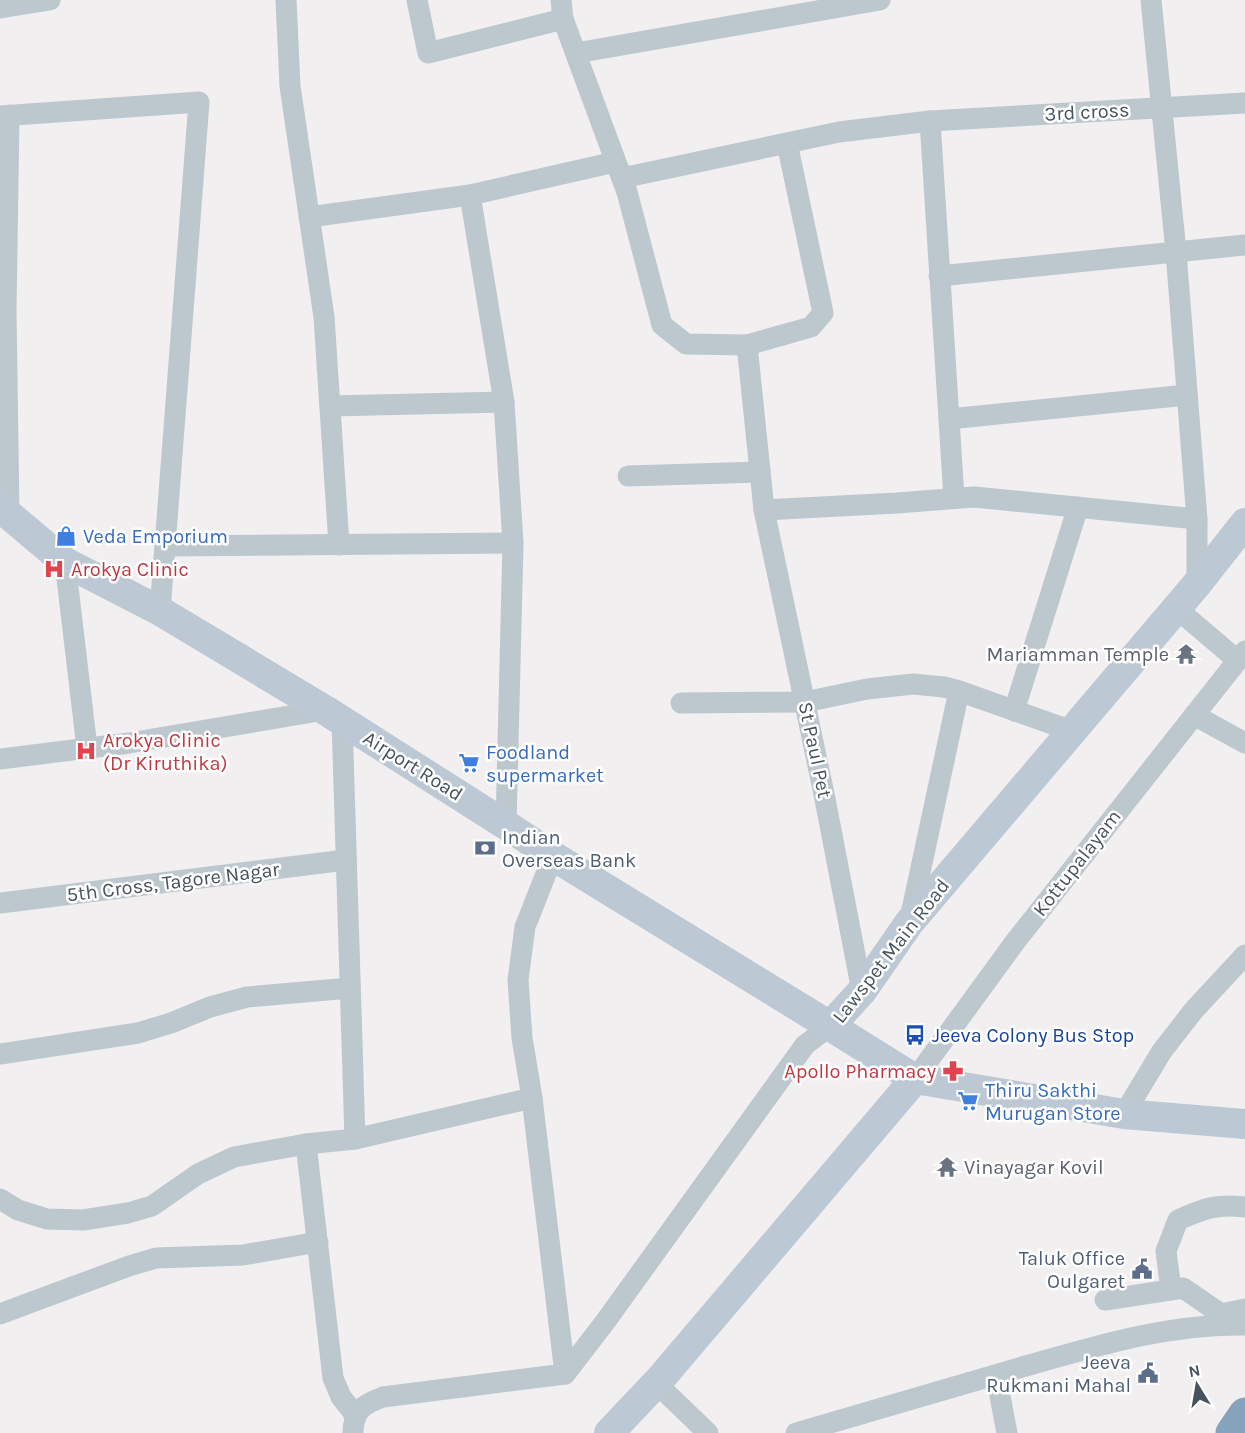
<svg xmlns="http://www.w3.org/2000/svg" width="1245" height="1433" font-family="Karla,sans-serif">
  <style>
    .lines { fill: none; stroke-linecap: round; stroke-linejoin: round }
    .street { stroke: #bdc7ce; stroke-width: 21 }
    .secondary { stroke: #bcc8d3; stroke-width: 30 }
    .highway { stroke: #86a3be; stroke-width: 33 }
    .labels { text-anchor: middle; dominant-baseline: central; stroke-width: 5; stroke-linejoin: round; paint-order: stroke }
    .street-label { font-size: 20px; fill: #47535c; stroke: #fff }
    .shop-label { font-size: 20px; fill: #366cbe; stroke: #fff; text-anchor: start }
    .health-label { font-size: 20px; fill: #be3a42; stroke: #fff; text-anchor: start }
    .worship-label { font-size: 20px; fill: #5b616d; stroke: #fff; text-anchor: end }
    .service-label { font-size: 20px; fill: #4e5e75; stroke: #fff; text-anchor: end }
    .transit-label { font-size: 20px; fill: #164399; stroke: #fff; text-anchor: start }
  </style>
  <rect width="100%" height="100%" fill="#f1efef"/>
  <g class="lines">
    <g class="street">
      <polyline points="286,0 290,86 324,317 339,545"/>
      <polyline points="417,0 428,53 563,19"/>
      <polyline points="561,0 563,19 627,192 662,325 686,344 747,345 811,327 823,313 787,143"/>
      <polyline points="1151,0 1176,252 1197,519 1197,584"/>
      <polyline points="0,8 50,0"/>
      <polyline points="576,53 880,0"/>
      <polyline points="0,116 199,102 160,611"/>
      <polyline points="930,121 954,498"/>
      <polyline points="622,178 839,132 930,121 1245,103"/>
      <polyline points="470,195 504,402 513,543 506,825"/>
      <polyline points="309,217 470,195 615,162"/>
      <polyline points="939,276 1245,245"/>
      <polyline points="747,345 764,510 824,794 862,991"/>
      <polyline points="330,406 504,402"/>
      <polyline points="949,419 1187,395"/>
      <polyline points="628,476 760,472"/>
      <polyline points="764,510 897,503 974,497 1197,519"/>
      <polyline points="9,515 6,311 9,115"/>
      <polyline points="165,546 513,543"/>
      <polyline points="65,562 87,748"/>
      <polyline points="1176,608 1237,660"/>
      <polyline points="681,703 805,702 867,689 913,684 944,687 959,691 1072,731"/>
      <polyline points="1014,711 1078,507"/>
      <polyline points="1194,715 1245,743"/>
      <polyline points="342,721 355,1139"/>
      <polyline points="0,759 129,743 325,710"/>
      <polyline points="553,856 525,927 518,980 522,1038 532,1098 565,1374"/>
      <polyline points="0,903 346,860"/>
      <polyline points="910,919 959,691"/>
      <polyline points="0,1054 138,1033 171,1023 210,1007 247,997 350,988"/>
      <polyline points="915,1079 1015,942 1245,651"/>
      <polyline points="1124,1114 1162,1051 1194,1010 1245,955"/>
      <polyline points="306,1144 333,1378 341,1397 356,1416"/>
      <polyline points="0,1199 18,1210 47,1219 83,1220 128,1213 152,1206 198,1174 234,1157 306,1144 355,1139 532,1098"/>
      <path d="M1171,1290L1166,1251L1178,1220C1205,1208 1216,1204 1245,1207"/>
      <polyline points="1105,1300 1183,1288 1221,1314 1245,1309"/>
      <polyline points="0,1314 129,1266 156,1258 243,1255 318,1242"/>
      <polyline points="996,1375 1007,1433"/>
      <polyline points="656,1383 708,1433"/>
      <path d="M353,1433C353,1410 364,1404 383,1397L565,1374L605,1322L805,1045L830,1026"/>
      <path d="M796,1433C868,1412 940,1391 1012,1370C1087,1349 1166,1323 1245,1325"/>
    </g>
    <g class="secondary">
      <polyline points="0,504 9,515 65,562 160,611 325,710 506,825 553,856 830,1026"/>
      <polyline points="1245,523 1197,584 909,923 862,991 830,1026 915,1079 1124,1114 1245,1124"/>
      <polyline points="609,1433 661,1378 915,1079"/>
    </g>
    <polyline class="highway" points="1232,1433 1245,1414"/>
  </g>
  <defs>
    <g id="shop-bare" transform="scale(1.62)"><path d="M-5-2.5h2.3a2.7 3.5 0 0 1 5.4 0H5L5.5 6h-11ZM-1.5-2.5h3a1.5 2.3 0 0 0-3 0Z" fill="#3f7fe0" stroke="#fff" stroke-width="2.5" paint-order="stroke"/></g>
    <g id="hospital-bare" transform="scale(1.62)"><path d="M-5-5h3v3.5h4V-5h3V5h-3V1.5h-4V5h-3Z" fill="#e0444e" stroke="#fff" stroke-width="2.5" paint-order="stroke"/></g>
    <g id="temple-bare" transform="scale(1.62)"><path d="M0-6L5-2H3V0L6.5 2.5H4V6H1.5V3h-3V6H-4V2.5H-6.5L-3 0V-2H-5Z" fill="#6b7280" stroke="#fff" stroke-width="2.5" paint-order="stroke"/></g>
    <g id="supermarket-bare" transform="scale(1.62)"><path d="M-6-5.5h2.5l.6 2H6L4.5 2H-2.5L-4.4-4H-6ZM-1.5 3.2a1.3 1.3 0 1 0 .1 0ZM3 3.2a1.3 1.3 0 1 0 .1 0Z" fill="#3f7fe0" stroke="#fff" stroke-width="2.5" paint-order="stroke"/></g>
    <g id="bank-bare" transform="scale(1.62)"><path d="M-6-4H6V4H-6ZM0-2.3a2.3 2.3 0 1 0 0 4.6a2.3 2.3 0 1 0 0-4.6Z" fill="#5c6f8a" stroke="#fff" stroke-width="2.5" paint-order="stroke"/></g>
    <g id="bus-bare" transform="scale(1.62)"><path d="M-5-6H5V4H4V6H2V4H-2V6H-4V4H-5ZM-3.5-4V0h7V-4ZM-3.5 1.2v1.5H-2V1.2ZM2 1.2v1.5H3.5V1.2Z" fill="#1a4fb4" stroke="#fff" stroke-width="2.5" paint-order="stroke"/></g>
    <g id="pharmacy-bare" transform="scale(1.62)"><path d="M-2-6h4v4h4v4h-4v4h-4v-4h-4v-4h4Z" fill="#e0444e" stroke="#fff" stroke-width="2.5" paint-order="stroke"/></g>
    <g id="civic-bare" transform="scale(1.62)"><path d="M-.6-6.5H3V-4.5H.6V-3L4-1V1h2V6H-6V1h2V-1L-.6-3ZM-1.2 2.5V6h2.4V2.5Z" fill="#5c6f8a" stroke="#fff" stroke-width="2.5" paint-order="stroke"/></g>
  </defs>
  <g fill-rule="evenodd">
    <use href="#shop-bare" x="66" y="536"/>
    <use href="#hospital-bare" x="54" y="569"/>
    <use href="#temple-bare" x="1186" y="654"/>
    <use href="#hospital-bare" x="86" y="751"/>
    <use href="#supermarket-bare" x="469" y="763"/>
    <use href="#bank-bare" x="485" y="848"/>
    <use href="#bus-bare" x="915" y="1035"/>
    <use href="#pharmacy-bare" x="953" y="1071"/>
    <use href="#supermarket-bare" x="968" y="1101"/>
    <use href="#temple-bare" x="947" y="1167"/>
    <use href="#civic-bare" x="1142" y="1269"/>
    <use href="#civic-bare" x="1148" y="1373"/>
  </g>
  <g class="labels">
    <g class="street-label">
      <text transform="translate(1087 112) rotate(-3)">3rd cross</text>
      <text transform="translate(815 750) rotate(78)">St Paul Pet</text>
      <text transform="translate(413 766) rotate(32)">Airport Road</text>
      <text transform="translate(1077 863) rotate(-52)">Kottupalayam</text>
      <text transform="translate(173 882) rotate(-7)">5th Cross, Tagore Nagar</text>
      <text transform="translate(891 951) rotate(-52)">Lawspet Main Road</text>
    </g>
    <g class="shop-label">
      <text x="83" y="536">Veda Emporium</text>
      <text x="486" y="752">Foodland<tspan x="486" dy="23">supermarket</tspan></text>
      <text x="985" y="1090">Thiru Sakthi<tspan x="985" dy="23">Murugan Store</tspan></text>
    </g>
    <g class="health-label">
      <text x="71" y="569">Arokya Clinic</text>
      <text x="103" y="740">Arokya Clinic<tspan x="103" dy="23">(Dr Kiruthika)</tspan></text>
      <text x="936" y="1071" text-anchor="end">Apollo Pharmacy</text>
    </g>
    <g class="worship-label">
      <text x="1169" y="654">Mariamman Temple</text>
      <text x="964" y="1167" text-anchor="start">Vinayagar Kovil</text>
    </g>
    <g class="service-label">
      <text x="502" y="837" text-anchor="start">Indian<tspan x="502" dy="23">Overseas Bank</tspan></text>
      <text x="1125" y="1258">Taluk Office<tspan x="1125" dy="23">Oulgaret</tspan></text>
      <text x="1131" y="1362">Jeeva<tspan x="1131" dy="23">Rukmani Mahal</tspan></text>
    </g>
    <g class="transit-label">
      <text x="932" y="1035">Jeeva Colony Bus Stop</text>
    </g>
  </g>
  <g transform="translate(1197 1385) rotate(349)" stroke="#ffffff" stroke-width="4.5" paint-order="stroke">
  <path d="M0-4.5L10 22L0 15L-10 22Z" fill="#47535c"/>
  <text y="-9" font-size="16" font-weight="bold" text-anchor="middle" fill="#47535c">N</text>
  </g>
</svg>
